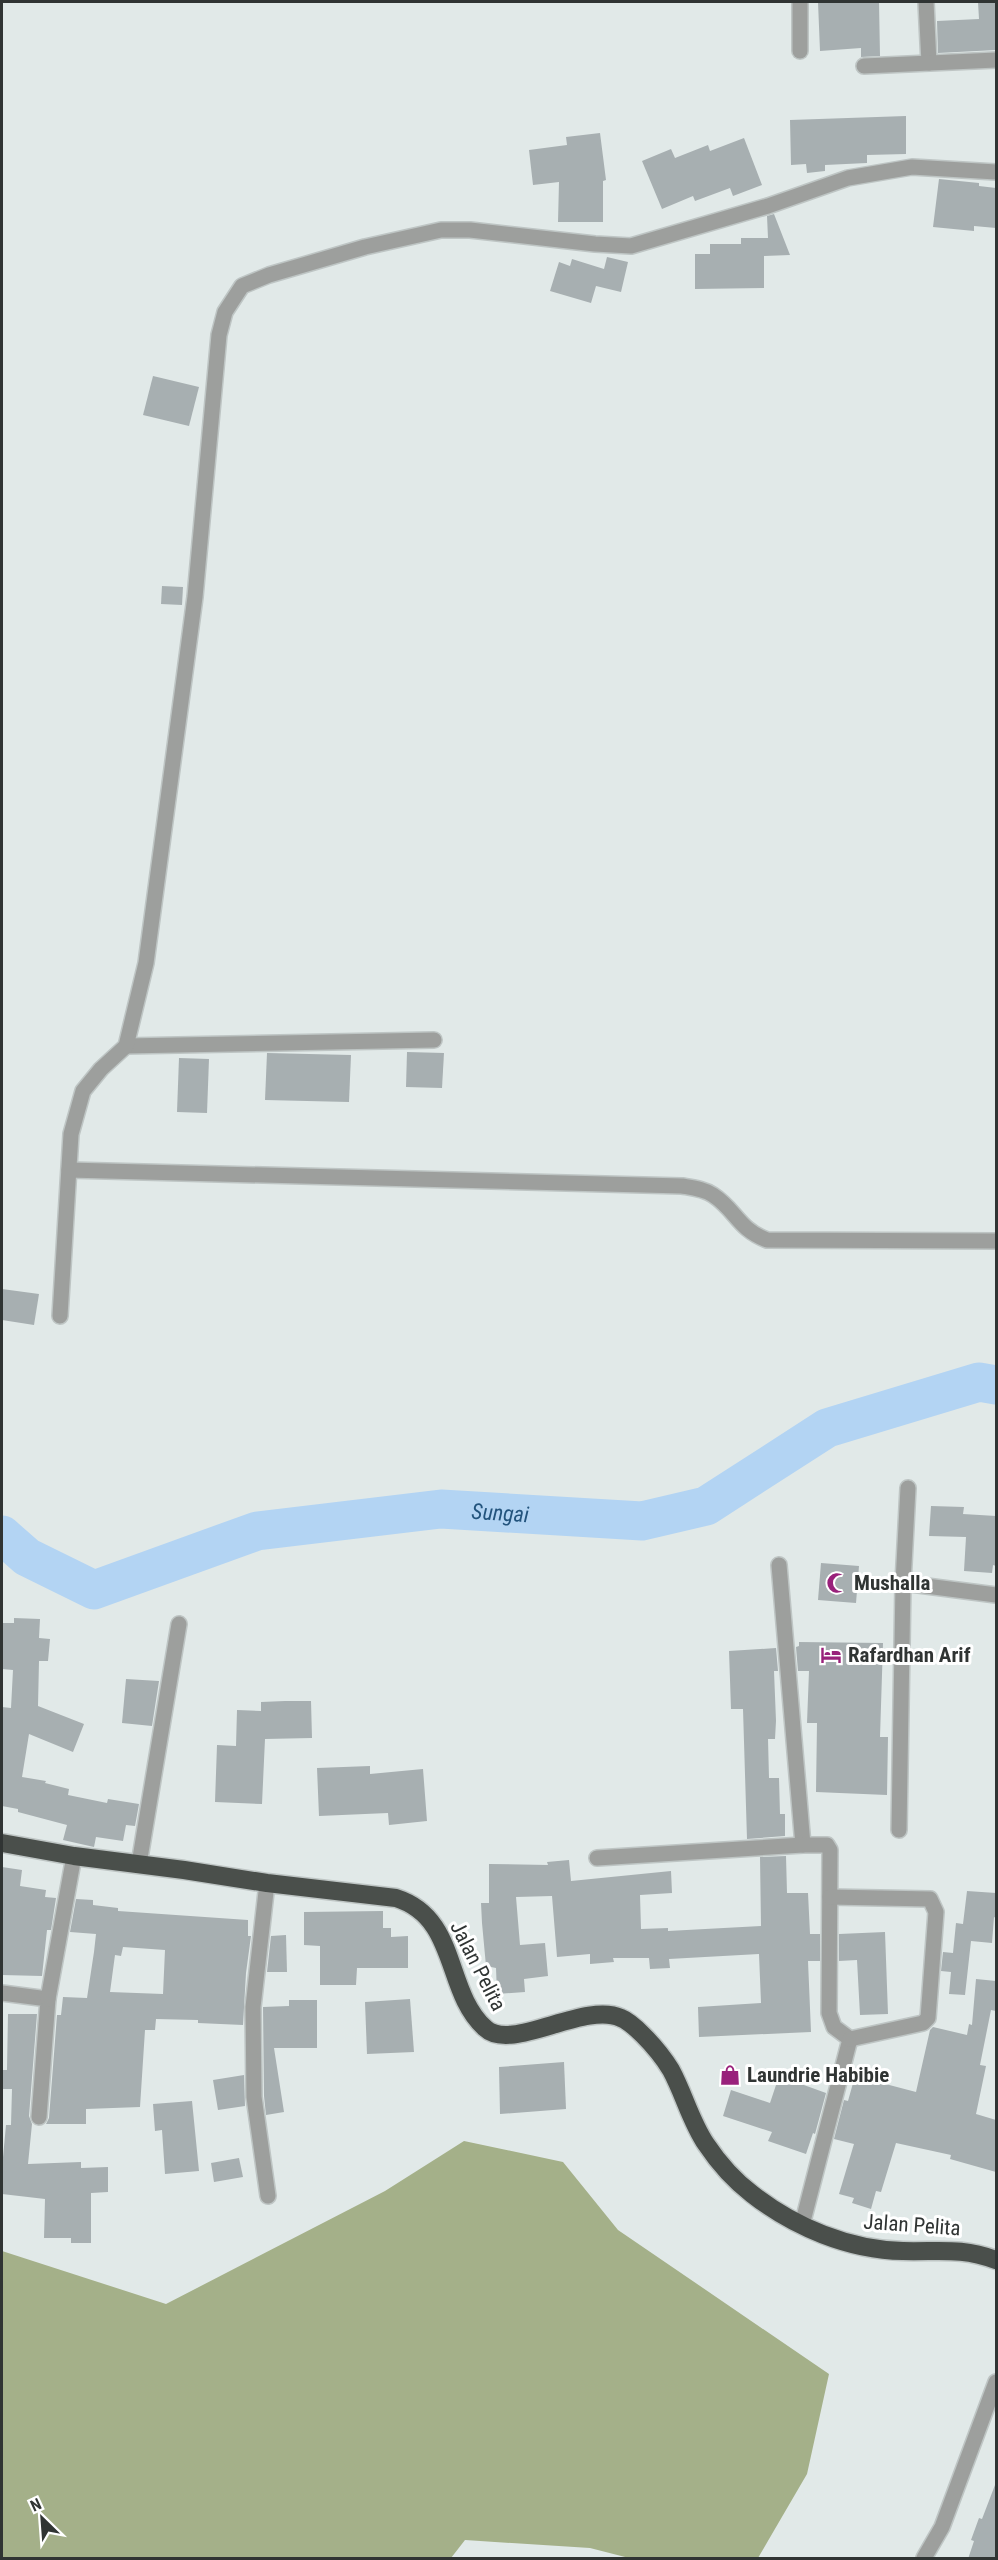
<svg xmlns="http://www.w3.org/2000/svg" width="998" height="2560" font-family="'Roboto Condensed',sans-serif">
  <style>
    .forest { fill: #a4b089 }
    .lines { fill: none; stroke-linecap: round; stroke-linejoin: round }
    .river { stroke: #b3d4f3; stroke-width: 39 }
    .building { fill: #a7afb1; fill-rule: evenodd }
    .street-casing { stroke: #bec5c4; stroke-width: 18 }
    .highway-casing { stroke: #bec5c4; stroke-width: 21 }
    .street { stroke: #9d9f9d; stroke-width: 15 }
    .highway { stroke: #4a4f4b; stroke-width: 18 }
    .labels { text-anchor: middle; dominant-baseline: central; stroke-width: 6; stroke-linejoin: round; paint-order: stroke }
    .poi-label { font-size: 21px; font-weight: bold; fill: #303433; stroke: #fff; text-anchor: start }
    .street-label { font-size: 21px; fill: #303433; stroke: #fff }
    .water-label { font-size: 22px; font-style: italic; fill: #23547d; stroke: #fff }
  </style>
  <rect width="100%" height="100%" fill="#e1e9e8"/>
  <polygon class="forest" points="464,2141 563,2162 618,2230 829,2374 807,2474 758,2558 629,2558 590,2548 465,2540 451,2558 2,2558 2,2251 166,2304 385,2191"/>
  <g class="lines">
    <path class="river" id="s1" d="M2,1535L27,1557L94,1590L257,1531L441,1509L642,1521L706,1506L827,1428L979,1382L996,1385"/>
  </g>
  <g class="building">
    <polygon points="818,2 879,2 880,56 861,57 861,48 820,51"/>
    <polygon points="978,2 996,2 996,50 938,53 937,21 979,19"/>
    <polygon points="906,116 906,154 867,155 867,163 825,165 825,171 807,173 806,164 791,165 790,120"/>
    <polygon points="600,133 606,180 603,181 603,222 558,222 559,182 533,185 529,150 567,145 566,137"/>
    <polygon points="744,138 762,185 733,196 730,188 695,201 693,196 662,209 642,161 671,149 675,158 708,145 710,151"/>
    <polygon points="939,179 979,183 979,186 996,188 996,228 974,226 974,231 933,227"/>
    <polygon points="774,214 790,255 764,256 764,288 695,289 695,254 710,254 710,244 741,244 741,238 768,238 767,216"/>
    <polygon points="607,257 628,262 621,292 596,286 591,303 550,291 559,262 570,266 572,259 604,269"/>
    <polygon points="153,376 199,387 189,426 143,415"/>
    <polygon points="162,586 183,587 182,605 161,604"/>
    <polygon points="407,1052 444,1053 442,1088 406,1087"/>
    <polygon points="267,1053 351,1055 349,1102 265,1100"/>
    <polygon points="179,1058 209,1059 207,1113 177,1112"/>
    <polygon points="2,1289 39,1294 34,1325 2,1320"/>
    <polygon points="931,1506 964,1507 963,1514 996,1516 996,1566 993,1565 992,1573 964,1571 966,1537 929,1536"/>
    <polygon points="821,1563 859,1566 856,1603 818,1600"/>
    <polygon points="14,1618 40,1619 39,1638 50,1639 48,1661 39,1661 38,1706 84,1724 73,1752 29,1734 22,1777 46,1781 45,1783 69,1789 68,1795 107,1803 108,1799 139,1804 135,1826 126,1825 123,1841 96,1837 94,1847 63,1840 67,1825 18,1812 18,1809 2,1806 2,1707 11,1708 13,1670 2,1669 2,1623 14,1623"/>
    <polygon points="799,1642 883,1643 880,1737 888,1737 887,1795 816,1792 817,1723 807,1723 809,1671 798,1671 796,1647 799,1646"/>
    <polygon points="776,1648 778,1671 774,1671 776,1721 775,1739 768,1739 769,1778 779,1778 780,1814 785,1814 785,1836 747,1839 743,1709 731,1709 729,1651"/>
    <polygon points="126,1679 159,1681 152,1726 122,1723"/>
    <polygon points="285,1701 311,1701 312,1738 265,1739 262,1804 215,1802 217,1745 236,1746 237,1710 261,1711 261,1702"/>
    <polygon points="370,1766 370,1774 423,1769 427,1821 389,1825 388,1813 319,1816 317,1768"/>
    <polygon points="786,1856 787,1893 808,1893 810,1934 820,1934 820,1961 808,1961 811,2032 699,2037 698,2007 761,2003 759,1954 669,1959 670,1968 650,1969 649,1958 613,1958 614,1962 590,1964 590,1954 557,1957 552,1896 516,1897 520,1945 545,1943 548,1976 524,1979 525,1992 497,1994 496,1968 486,1966 482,1923 481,1903 489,1903 489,1864 548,1865 547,1862 569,1860 571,1881 671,1871 672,1893 640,1895 641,1929 668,1928 668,1931 761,1926 760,1857"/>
    <polygon points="2,1867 22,1870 20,1886 46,1890 45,1897 56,1898 51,1930 47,1930 42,1976 2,1975"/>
    <polygon points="967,1891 996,1893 996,1918 994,1917 992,1943 971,1941 965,1995 949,1994 951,1972 941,1971 943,1952 953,1953 956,1923 963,1924"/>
    <path d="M76,1899L93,1900V1905L118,1908V1911L248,1920V1936H251L246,1973L243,2025L198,2023V2020L156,2019L155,2030H145L140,2107L86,2109V2124H46L49,2118L57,2015H61L63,1997L87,1998L94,1952L96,1934L70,1932ZM123,1947L165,1950L163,1994L110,1992L115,1955L121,1956Z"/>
    <polygon points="383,1911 383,1928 391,1928 391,1937 408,1936 408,1968 357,1968 356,1985 320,1985 320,1946 304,1945 304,1912"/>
    <polygon points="885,1932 888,2014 860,2015 857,1960 839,1961 839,1934"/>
    <polygon points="286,1935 287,1972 267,1972 271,1936"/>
    <polygon points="976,1979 996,1981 996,2011 991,2010 980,2065 986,2066 976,2114 996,2120 996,2172 950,2159 951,2155 896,2143 881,2192 876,2191 871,2209 852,2203 854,2198 839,2194 854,2144 834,2139 844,2100 848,2101 855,2076 916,2092 930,2030 933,2027 967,2035 969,2024 972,2025"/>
    <polygon points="410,1999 414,2052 367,2054 365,2002"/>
    <polygon points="289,2000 317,2000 317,2048 274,2048 284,2112 266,2115 264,2096 263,2007 289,2006"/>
    <polygon points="8,2014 37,2014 29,2116 32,2124 28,2164 81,2162 81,2168 108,2167 108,2192 91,2193 91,2243 71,2243 71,2238 44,2238 45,2199 2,2194 2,2168 6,2125 11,2125 12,2089 3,2089 3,2070 7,2070"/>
    <polygon points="564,2062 566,2109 500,2114 499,2067"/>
    <polygon points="244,2075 245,2106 218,2110 213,2080"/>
    <polygon points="779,2076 826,2093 815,2134 813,2133 806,2154 768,2141 772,2132 723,2116 731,2090 770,2103"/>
    <polygon points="192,2101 199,2171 165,2174 162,2130 155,2131 153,2104"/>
    <polygon points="239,2158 243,2177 214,2182 211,2163"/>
    <polygon points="995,2485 996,2486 996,2559 968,2559 974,2541 971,2540 979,2518 982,2519"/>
  </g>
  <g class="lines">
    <g class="street-casing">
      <g id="street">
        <polyline points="800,2 800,51"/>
        <polyline points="926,2 929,63"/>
        <polyline points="864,66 996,60"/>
        <polyline points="126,1046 434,1040"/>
        <path d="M69,1170L682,1186C694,1188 704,1189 713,1195C736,1210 738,1229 767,1240L996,1241"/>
        <polyline points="60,1316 71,1134 83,1091 101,1069 126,1046 146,963 195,597 219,335 225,312 242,286 269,275 365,247 441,230 470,230 595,244 631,246 768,206 848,178 912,167 996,172"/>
        <polyline points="779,1565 803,1845"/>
        <polyline points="903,1583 996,1595"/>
        <polyline points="899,1830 903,1583 908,1488"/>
        <polyline points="597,1858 803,1845 827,1845 830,1850 829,2013 834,2027 850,2039 802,2225"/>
        <polyline points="139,1864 179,1624"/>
        <polyline points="267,1883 253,2007 254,2097 268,2196"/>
        <polyline points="830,1897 930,1899 936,1912 928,2018 923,2023 850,2039"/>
        <polyline points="2,1993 48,1999 39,2117"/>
        <polyline points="48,1999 74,1856"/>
        <polyline points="924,2558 942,2527 996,2382"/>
      </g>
    </g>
    <g class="highway-casing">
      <path id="highway" d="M2,1843L74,1856L184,1870L267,1883L396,1898C459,1918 444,1991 485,2028C511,2053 584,2001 621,2018C629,2021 637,2029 643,2035C653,2045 663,2057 671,2070C684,2094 691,2122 706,2144C718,2162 735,2181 752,2194C794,2227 849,2250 903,2251C939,2252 961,2247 996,2260"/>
    </g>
    <use href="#street" class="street"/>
    <use href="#highway" class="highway"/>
  </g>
  <defs>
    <g id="mosque-bare" transform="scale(1.62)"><path d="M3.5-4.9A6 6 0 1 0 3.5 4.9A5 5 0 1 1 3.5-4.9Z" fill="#99217b" stroke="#fff" stroke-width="2.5" paint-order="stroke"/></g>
    <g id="hotel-bare" transform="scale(1.62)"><path d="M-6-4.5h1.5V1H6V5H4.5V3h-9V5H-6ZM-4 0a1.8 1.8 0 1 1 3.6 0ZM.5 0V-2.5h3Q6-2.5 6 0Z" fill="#99217b" stroke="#fff" stroke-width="2.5" paint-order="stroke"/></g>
    <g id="shop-bare" transform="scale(1.62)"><path d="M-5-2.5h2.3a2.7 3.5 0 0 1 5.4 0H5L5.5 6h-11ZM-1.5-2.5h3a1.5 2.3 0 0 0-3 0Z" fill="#99217b" stroke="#fff" stroke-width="2.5" paint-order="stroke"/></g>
  </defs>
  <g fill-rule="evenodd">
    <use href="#mosque-bare" x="837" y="1583"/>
    <use href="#hotel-bare" x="831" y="1655"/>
    <use href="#shop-bare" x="730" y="2075"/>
  </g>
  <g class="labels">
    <g class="poi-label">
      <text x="854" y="1583">Mushalla</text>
      <text x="848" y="1655">Rafardhan Arif</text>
      <text x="747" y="2075">Laundrie Habibie</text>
    </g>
    <g class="street-label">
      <text transform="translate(478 1966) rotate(63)">Jalan Pelita</text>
      <text transform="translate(912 2225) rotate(4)">Jalan Pelita</text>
    </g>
    <g class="water-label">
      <text stroke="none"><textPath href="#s1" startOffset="526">Sungai</textPath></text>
    </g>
  </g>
  <rect width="998" height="2560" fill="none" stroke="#303433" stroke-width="6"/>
  <g transform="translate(42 2518) rotate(335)" stroke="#ffffff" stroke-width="4.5" paint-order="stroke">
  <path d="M0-4.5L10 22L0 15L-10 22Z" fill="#303433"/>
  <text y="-9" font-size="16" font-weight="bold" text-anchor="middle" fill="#303433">N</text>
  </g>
</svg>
